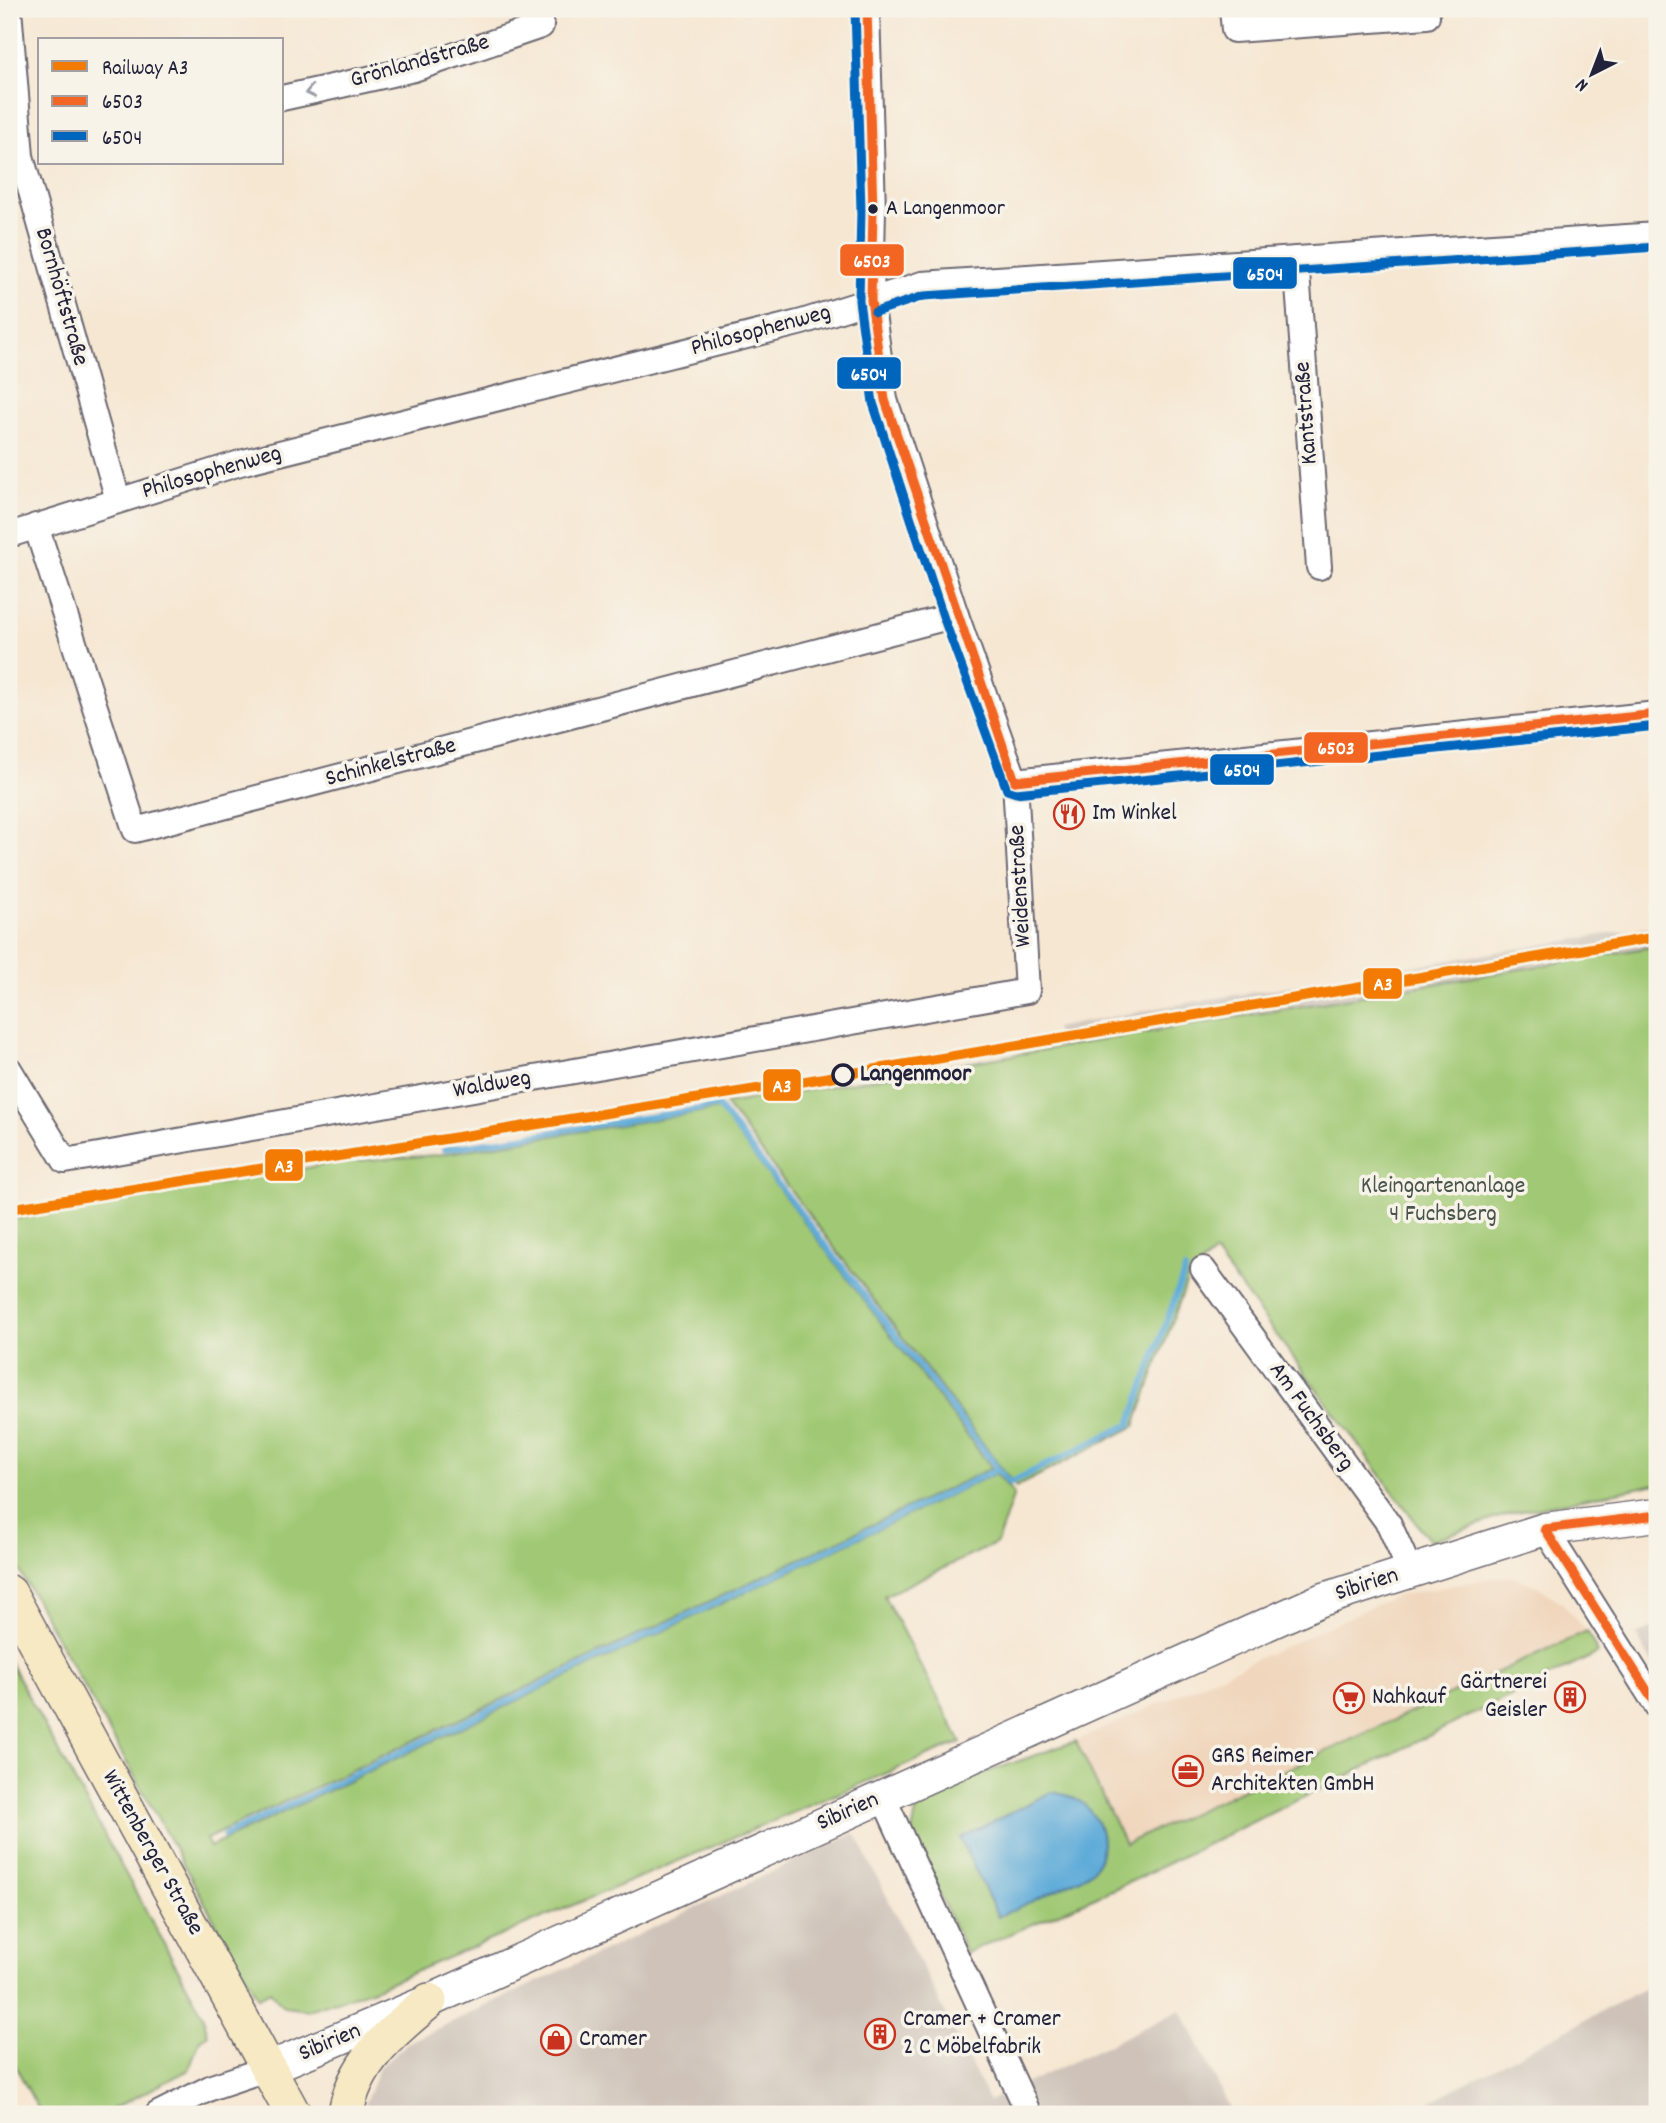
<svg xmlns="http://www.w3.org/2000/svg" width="1666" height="2123" font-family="Dekko,sans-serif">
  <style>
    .built { fill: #f0d6bc }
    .industrial { fill: #cec2b9 }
    .green { fill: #a1c974; stroke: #627658; stroke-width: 2 }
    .water { fill: #61acd9; stroke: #42678a; stroke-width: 2 }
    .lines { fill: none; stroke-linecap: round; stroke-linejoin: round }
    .stream { stroke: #61acd9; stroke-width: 6 }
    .minor-casing { stroke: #6c6770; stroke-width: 28 }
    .tertiary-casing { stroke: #6c6770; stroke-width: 35 }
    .secondary-casing { stroke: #6c6770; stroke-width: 38 }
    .minor { stroke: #fff; stroke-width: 24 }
    .tertiary { stroke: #fff; stroke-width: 32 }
    .secondary { stroke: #f6e9c3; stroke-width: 35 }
    .bus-1-casing { stroke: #f7f3e8; stroke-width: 14 }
    .bus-2-casing { stroke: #f7f3e8; stroke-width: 14 }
    .bus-1 { stroke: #f26522; stroke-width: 9 }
    .bus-2 { stroke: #0065bd; stroke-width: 9 }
    .rail-1-casing { stroke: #f7f3e8; stroke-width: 16 }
    .rail-1 { stroke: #f47b03; stroke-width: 10 }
    .oneway { stroke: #9c9ca7 }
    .bus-dot { fill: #22223b; stroke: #f7f3e8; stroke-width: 2.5 }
    .stop-dot { fill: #f7f3e8; stroke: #22223b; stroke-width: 3.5 }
    .labels { text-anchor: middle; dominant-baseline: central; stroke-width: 7; stroke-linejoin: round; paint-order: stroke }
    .bus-label { font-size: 22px; fill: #22223b; stroke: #f7f3e8; text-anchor: start }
    .street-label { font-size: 24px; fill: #22223b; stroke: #f7f3e8 }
    .poi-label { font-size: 24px; fill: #22223b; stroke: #f7f3e8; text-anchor: start }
    .stop-label { font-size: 24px; font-weight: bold; fill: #22223b; stroke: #f7f3e8; text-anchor: start }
    .park-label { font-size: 24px; fill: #48544c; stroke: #f7f3e8 }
    .line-badge { stroke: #f7f3e8; stroke-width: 2.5 }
    .badge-label { font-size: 19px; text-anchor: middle; font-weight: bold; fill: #fff }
  </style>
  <rect width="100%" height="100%" fill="#f7f3e8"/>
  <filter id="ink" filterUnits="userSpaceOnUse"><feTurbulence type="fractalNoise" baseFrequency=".0143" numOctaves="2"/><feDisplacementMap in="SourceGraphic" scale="14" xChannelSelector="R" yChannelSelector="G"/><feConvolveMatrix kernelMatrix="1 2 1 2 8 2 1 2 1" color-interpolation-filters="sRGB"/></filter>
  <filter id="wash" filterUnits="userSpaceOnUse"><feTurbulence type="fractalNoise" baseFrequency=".00686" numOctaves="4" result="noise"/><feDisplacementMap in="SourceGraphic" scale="28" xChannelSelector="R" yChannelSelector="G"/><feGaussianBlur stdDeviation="1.57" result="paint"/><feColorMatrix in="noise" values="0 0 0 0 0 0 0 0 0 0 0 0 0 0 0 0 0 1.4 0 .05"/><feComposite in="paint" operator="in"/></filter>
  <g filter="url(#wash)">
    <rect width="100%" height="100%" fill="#f6e7d3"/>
    <polygon class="built" points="1499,1577 1514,1577 1537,1586 1562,1603 1587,1631 1125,1845 1076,1741 1396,1596"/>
    <g class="industrial">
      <polygon points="1657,926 1657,946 1060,1048 1055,1028 1163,1007"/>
      <polygon points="1657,1626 1657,1672 1636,1635"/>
      <polygon points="855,1833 989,2101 1181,2010 1233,2114 361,2114 379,2068 409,2042"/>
      <polygon points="1657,1982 1657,2114 1407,2114"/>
    </g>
    <g class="green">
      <polygon points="1657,946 1657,1484 1512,1513 1430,1541 1215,1253 1189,1275 1135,1426 1016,1487 725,1104"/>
      <polygon points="718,1109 992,1468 206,1839 210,1847 996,1473 1014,1494 997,1543 884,1596 961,1742 371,1990 308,2010 284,2007 270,1991 258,1998 9,1552 9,1220 341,1162 436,1155"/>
      <polygon points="1587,1631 1598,1653 1132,1881 966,1953 912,1833 919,1796 1076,1741 1125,1844"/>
      <polygon points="9,1661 203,2015 208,2035 200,2039 189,2070 103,2114 41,2114 9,2054"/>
    </g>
    <path class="water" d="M1051,1792C1075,1796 1085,1800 1097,1822C1104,1836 1104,1855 1094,1868C1086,1879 1015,1908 998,1917L960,1838Z"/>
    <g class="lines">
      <g class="stream">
        <polyline points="444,1149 718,1106 1009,1483 1130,1424 1185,1270"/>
        <polyline points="224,1836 998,1469"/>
      </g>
    </g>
  </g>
  <g filter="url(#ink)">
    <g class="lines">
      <g class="minor-casing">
        <g id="minor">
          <polyline points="9,9 21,156 118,500"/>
          <polyline points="1232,9 1234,30 1427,16 1426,9"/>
          <polyline points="282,98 414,69 541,26 541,9"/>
          <polyline points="1296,259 1319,567"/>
          <polyline points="36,526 135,830 956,615"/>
          <polyline points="9,535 240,463 802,322 922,284 1657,235"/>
          <polyline points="1015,781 1657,714"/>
          <polyline points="9,1069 65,1161 1027,991 1015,781 956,615 885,400 871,300 873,210 867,9"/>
          <polyline points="1203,1269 1389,1524 1410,1571"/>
          <polyline points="1545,1529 1657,1706"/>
          <polyline points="883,1797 1029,2114"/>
          <polyline points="158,2114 212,2087 269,2068"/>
        </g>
      </g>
      <g class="tertiary-casing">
        <polyline id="tertiary" points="269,2068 429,2001 1321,1600 1545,1529 1657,1515"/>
      </g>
      <g class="secondary-casing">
        <g id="secondary">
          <polyline points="9,1593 293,2114"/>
          <path d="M346,2114C353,2064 391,2032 429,2001"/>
        </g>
      </g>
      <use href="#minor" class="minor"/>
      <use href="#tertiary" class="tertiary"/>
      <use href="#secondary" class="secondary"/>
      <g class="bus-1-casing">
        <g id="bus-1">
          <polyline points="867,9 873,210 871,300 885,400 1015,781"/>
          <polyline points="1015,781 1657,714"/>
          <polyline points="1545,1529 1657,1706"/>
          <polyline points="1545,1529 1657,1515"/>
        </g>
      </g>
      <g class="bus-2-casing">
        <g id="bus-2">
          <polyline points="855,9 861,210 859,301 873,403 944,619 1007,790 1016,793 1657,726"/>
          <polyline points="875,312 924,296 1657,247"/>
        </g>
      </g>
      <use href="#bus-1" class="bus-1"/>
      <use href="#bus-2" class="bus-2"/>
      <g class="rail-1-casing">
        <polyline id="rail-1" points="9,1209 800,1082 1657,937"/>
      </g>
      <use href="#rail-1" class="rail-1"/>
    </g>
    <defs><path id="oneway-chevron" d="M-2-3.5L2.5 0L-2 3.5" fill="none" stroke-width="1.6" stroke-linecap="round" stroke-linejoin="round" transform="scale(1.75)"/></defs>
    <use class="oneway" href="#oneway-chevron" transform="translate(310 92) rotate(167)"/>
  </g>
  <defs>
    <g id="restaurant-ring" transform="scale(1.575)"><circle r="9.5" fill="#f7f3e8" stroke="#c8321e" stroke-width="1.5"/><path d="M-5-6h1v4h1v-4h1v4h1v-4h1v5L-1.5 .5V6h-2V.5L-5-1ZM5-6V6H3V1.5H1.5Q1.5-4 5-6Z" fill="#c8321e"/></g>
    <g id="building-ring" transform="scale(1.575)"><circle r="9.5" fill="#f7f3e8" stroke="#c8321e" stroke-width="1.5"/><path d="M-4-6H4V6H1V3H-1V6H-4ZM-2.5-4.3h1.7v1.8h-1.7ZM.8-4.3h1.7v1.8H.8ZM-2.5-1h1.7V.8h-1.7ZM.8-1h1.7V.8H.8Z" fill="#c8321e"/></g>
    <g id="supermarket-ring" transform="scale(1.575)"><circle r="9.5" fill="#f7f3e8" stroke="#c8321e" stroke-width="1.5"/><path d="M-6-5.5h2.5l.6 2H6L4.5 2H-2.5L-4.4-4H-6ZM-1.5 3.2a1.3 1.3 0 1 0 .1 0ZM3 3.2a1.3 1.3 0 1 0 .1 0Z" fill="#c8321e"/></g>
    <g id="office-ring" transform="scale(1.575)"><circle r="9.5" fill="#f7f3e8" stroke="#c8321e" stroke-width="1.5"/><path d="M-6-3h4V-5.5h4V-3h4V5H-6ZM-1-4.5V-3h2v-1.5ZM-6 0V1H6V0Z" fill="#c8321e"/></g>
    <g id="shop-ring" transform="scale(1.575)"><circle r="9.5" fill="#f7f3e8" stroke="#c8321e" stroke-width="1.5"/><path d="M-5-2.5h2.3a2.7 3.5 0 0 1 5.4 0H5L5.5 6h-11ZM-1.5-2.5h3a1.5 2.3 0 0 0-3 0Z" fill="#c8321e"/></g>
  </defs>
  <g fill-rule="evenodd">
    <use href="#restaurant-ring" x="1069" y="814"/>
    <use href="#building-ring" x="1570" y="1697"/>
    <use href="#supermarket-ring" x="1349" y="1698"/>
    <use href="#office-ring" x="1188" y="1771"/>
    <use href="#building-ring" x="880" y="2034"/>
    <use href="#shop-ring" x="556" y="2040"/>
  </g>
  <circle class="bus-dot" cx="873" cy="209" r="6"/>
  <circle class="stop-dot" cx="843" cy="1075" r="10"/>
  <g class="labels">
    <g class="bus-label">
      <text x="886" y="209">A Langenmoor</text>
    </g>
    <g class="street-label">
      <text transform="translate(420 62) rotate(-16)">Grönlandstraße</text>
      <text transform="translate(61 297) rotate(74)">Bornhöftstraße</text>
      <text transform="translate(761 331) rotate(-15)">Philosophenweg</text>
      <text transform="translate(1307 413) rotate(-94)">Kantstraße</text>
      <text transform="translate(212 473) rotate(-16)">Philosophenweg</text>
      <text transform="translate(391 763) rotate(-15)">Schinkelstraße</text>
      <text transform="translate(1021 886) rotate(-93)">Weidenstraße</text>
      <text transform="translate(492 1085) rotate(-10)">Waldweg</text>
      <text transform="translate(1311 1417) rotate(54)">Am Fuchsberg</text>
      <text transform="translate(1367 1585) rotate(-18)">Sibirien</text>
      <text transform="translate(848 1812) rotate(-24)">Sibirien</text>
      <text transform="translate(152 1853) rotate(61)">Wittenberger Straße</text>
      <text transform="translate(330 2043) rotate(-23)">Sibirien</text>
    </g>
    <g class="poi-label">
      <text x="1092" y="814">Im Winkel</text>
      <text x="1547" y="1683" text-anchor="end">Gärtnerei<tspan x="1547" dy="28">Geisler</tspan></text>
      <text x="1372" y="1698">Nahkauf</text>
      <text x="1211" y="1757">GRS Reimer<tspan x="1211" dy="28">Architekten GmbH</tspan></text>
      <text x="903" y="2020">Cramer + Cramer<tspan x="903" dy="28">2 C Möbelfabrik</tspan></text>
      <text x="579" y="2040">Cramer</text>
    </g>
    <g class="stop-label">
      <text x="860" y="1075">Langenmoor</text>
    </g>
    <g class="park-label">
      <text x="1443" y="1187">Kleingartenanlage<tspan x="1443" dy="28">4 Fuchsberg</tspan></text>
    </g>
  </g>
  <g class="line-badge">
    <rect x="839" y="243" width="66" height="34" rx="7" fill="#f26522"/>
    <rect x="1232" y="256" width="66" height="34" rx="7" fill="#0065bd"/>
    <rect x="836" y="356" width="66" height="34" rx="7" fill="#0065bd"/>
    <rect x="1303" y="731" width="66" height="33" rx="7" fill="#f26522"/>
    <rect x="1209" y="753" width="66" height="33" rx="7" fill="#0065bd"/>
    <rect x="1362" y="967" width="41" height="33" rx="7" fill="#f47b03"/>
    <rect x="762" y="1068" width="40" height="34" rx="7" fill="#f47b03"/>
    <rect x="264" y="1148" width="40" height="34" rx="7" fill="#f47b03"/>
  </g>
  <g class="badge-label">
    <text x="872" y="267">6503</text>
    <text x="1265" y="280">6504</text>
    <text x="869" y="380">6504</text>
    <text x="1336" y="754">6503</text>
    <text x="1242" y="776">6504</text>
    <text x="1383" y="990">A3</text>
    <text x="782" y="1092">A3</text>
    <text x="284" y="1172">A3</text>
  </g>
  <rect width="1666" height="2123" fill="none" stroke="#f7f3e8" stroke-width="35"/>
  <rect x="38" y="38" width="245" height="126" fill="#f7f3e8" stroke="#a29fa3" stroke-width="2"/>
  <rect x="52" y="61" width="35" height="10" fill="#f47b03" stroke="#a29fa3" stroke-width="2"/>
  <text x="102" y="74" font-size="21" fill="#22223b">Railway A3</text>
  <rect x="52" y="96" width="35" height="10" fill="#f26522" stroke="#a29fa3" stroke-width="2"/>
  <text x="102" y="108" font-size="21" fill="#22223b">6503</text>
  <rect x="52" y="131" width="35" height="10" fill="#0065bd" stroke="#a29fa3" stroke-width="2"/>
  <text x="102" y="144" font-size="21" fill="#22223b">6504</text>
  <g transform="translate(1592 74) rotate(222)" stroke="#f7f3e8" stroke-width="5" paint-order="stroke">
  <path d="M0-5L12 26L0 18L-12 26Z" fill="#22223b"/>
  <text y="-10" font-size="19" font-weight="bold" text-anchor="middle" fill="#22223b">N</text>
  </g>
</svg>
